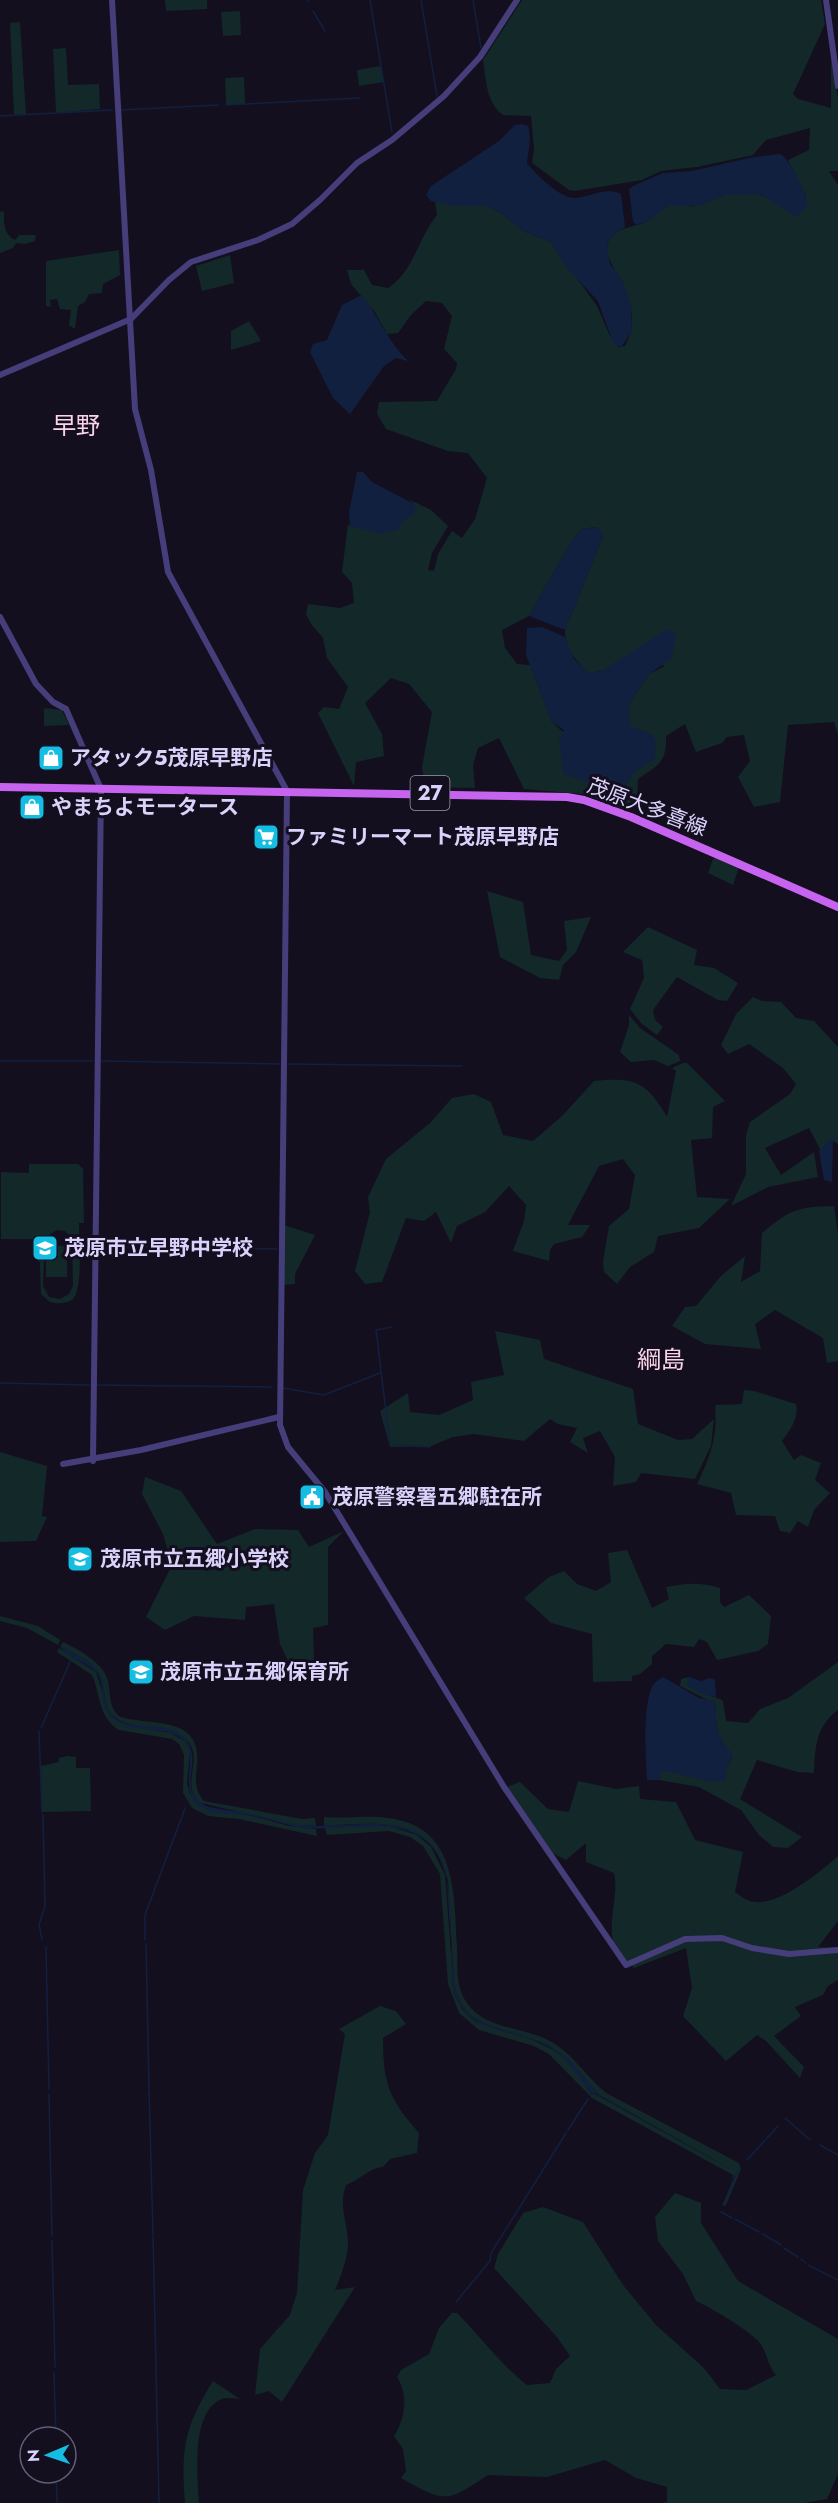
<svg xmlns="http://www.w3.org/2000/svg" width="838" height="2503" font-family="Jost,'Noto Sans JP',sans-serif">
  <style>
    .green { fill: #132829; fill-rule: evenodd }
    .water { fill: #122040 }
    .lines { fill: none; stroke-linecap: round; stroke-linejoin: round }
    .stream { stroke: #122040; stroke-width: 1.5 }
    .minor { stroke: #453e7a; stroke-width: 6 }
    .major { stroke: #c664f0; stroke-width: 8 }
    .labels { text-anchor: middle; dominant-baseline: central; stroke-width: 6; stroke-linejoin: round; paint-order: stroke }
    .shield { fill: #130f1f; stroke: #9e98b8; stroke-width: 1.5 }
    .shield-label { font-size: 20px; font-weight: bold; fill: #dad2fa }
    .poi-label { font-size: 21px; font-weight: bold; fill: #dad2fa; stroke: #130f1f; text-anchor: start }
    .street-label { font-size: 21px; fill: #dad2fa; stroke: #130f1f }
    .quarter-label { font-size: 24px; fill: #fbd3e9; stroke: #130f1f }
  </style>
  <rect width="100%" height="100%" fill="#130f1f"/>
  <g class="green">
    <polygon points="165,0 207,0 207,9 166,11"/>
    <path d="M522,0H821L825,24L793,94L798,99L831,108V59L838,98V171H829L838,185V735L834,722L788,725L780,802L754,807L738,777L750,761L744,735L727,737L722,743L696,752L685,724L666,736C667,763 658,765 638,779L637,800L629,810L583,794L524,789L499,738L478,748L473,765L475,788L425,787L422,767L432,712L409,684L391,678L365,703L382,734L384,756L356,762L354,786L318,713L324,707L339,709L348,687L327,658L323,638L311,624L306,614L308,604L340,608L354,603L352,583L342,572L348,524C354,529 359,527 366,528C387,533 408,526 414,504L408,499L431,510L448,526L432,553L428,570L434,571L438,554L452,531L462,538L475,519L487,478L468,453L448,451L386,429L377,414L379,402L437,401L456,369L457,363L444,349L452,316L442,303L426,301L411,315L398,333L387,334L375,312L351,284L347,270H364L372,285L388,288C414,271 418,238 437,215L435,202L458,206L473,204L487,206L503,214L524,231L551,242L597,306L610,336L618,347L625,346C650,300 600,265 608,243C616,225 633,229 647,221C654,217 661,209 669,206C679,202 688,208 697,206C704,205 711,199 718,197C729,193 748,193 759,195C773,197 784,208 794,216L806,196L788,160L809,150L810,128L766,140L753,155L697,167L661,171L642,180L575,191L569,190L532,163L534,149L531,116L503,115C486,103 486,79 483,60ZM597,527L603,536L565,630C565,649 576,661 589,673L602,671L633,654L665,666L649,674L628,706L632,774L625,788L552,722L530,665L517,664L505,648L502,630L529,616L568,547L581,529Z"/>
    <polygon points="240,11 241,35 223,36 221,12"/>
    <polygon points="20,22 26,114 14,115 10,23"/>
    <polygon points="66,48 68,85 99,84 100,109 56,113 53,49"/>
    <polygon points="381,66 384,82 359,86 357,70"/>
    <polygon points="244,77 245,104 226,105 225,78"/>
    <path d="M4,211C4,223 3,233 15,240L19,235H36L35,241L25,244L16,243L13,248L0,253V212Z"/>
    <polygon points="119,250 120,275 103,284 102,293 89,294 85,302 78,306 75,329 69,325 71,310 60,309 57,299 50,300 51,307 46,306 46,261"/>
    <polygon points="230,255 234,283 202,291 196,266"/>
    <polygon points="249,321 261,341 231,350 231,331"/>
    <polygon points="44,708 62,710 69,725 44,726"/>
    <polygon points="718,857 739,867 733,885 708,873 713,859"/>
    <polygon points="487,891 523,902 531,955 559,961 567,950 564,921 591,917 576,952 563,965 559,980 540,978 500,957"/>
    <polygon points="648,927 697,950 694,965 714,968 738,983 727,1001 718,1000 677,977 653,1010 655,1020 663,1027 657,1035 642,1024 630,1009 644,978 642,960 623,952"/>
    <polygon points="753,997 762,1001 781,1002 796,1018 814,1021 838,1047 838,1144 833,1141 821,1151 809,1128 765,1148 781,1175 814,1152 818,1177 768,1187 731,1206 746,1174 746,1135 750,1122 790,1094 796,1084 783,1068 749,1044 728,1054 721,1045 736,1014"/>
    <polygon points="629,1015 640,1028 679,1055 680,1061 668,1066 654,1060 631,1062 620,1052 629,1025"/>
    <path d="M683,1063H687L725,1101L713,1107L712,1138L691,1140L697,1197L730,1199L699,1228L658,1236L654,1252L630,1267L617,1284L604,1272L603,1261L609,1226L629,1209L635,1175L623,1159L599,1166L568,1225H590L582,1237L554,1244L550,1250L549,1261L513,1251L524,1221L526,1205L509,1186L485,1212L457,1226L451,1243L436,1212L424,1221L406,1218L382,1282L365,1284L355,1271L370,1212L368,1197L386,1159L430,1123L452,1098L474,1094L491,1102L503,1135L533,1141L562,1116L594,1081C635,1077 646,1081 667,1117L676,1071L672,1068Z"/>
    <path d="M29,1164H78L83,1169L84,1223H79C79,1238 83,1289 73,1299C67,1304 57,1304 50,1302L41,1294L39,1239H1V1172L29,1173ZM57,1230L65,1231L72,1238L73,1286L69,1294L60,1299L49,1297L43,1286L45,1237Z"/>
    <path d="M834,1206L838,1235V1361L827,1363L823,1338L775,1310L755,1324L761,1349L705,1344L672,1326L685,1307L696,1306L721,1276L745,1256L741,1282L760,1271L762,1233C791,1209 797,1207 834,1206Z"/>
    <polygon points="284,1225 315,1235 295,1274 295,1284 284,1285"/>
    <rect x="46" y="1246" width="21" height="31"/>
    <polygon points="495,1331 540,1340 544,1359 633,1389 638,1424 678,1440 692,1439 714,1419 711,1446 695,1479 641,1473 636,1482 613,1486 615,1457 600,1431 583,1438 588,1453 570,1442 577,1428 558,1424 550,1419 524,1441 474,1434 453,1437 429,1447 390,1447 380,1411 408,1393 410,1412 439,1415 473,1400 471,1382 504,1375"/>
    <path d="M744,1390L754,1391L796,1404C799,1418 790,1431 782,1441L794,1460L801,1455L821,1463L815,1480L830,1493L814,1510L808,1527L798,1521L790,1533L780,1531L775,1516L736,1515L731,1493L697,1484C710,1457 718,1436 715,1405L742,1404Z"/>
    <polygon points="0,1452 47,1466 42,1516 47,1517 36,1541 0,1542"/>
    <polygon points="145,1477 181,1491 217,1544 255,1529 298,1530 309,1547 344,1531 328,1547 328,1625 313,1628 314,1660 288,1661 280,1644 274,1604 246,1607 245,1620 194,1616 165,1630 146,1617 172,1565 163,1534 142,1494"/>
    <path d="M627,1550L652,1608L669,1599L666,1587C687,1583 700,1582 720,1588V1602L724,1607L749,1595L771,1616L768,1644L758,1651L717,1660L707,1642L699,1639L694,1647L666,1644L652,1656V1664L640,1674L632,1676V1681L593,1682L592,1634L551,1623L524,1598L549,1577L564,1571L577,1584L596,1591L611,1582L608,1553Z"/>
    <polygon points="0,1616 38,1626 60,1640 58,1645 27,1628 0,1621"/>
    <path d="M63,1642C78,1649 104,1663 108,1681C111,1694 108,1706 119,1716C143,1726 193,1715 197,1752C199,1770 190,1785 204,1801L302,1819L315,1818L316,1826L295,1825L201,1803C179,1786 203,1762 189,1743C171,1720 137,1733 116,1718C100,1708 108,1685 98,1672C90,1660 72,1653 60,1646Z"/>
    <path d="M59,1648L96,1672L110,1716L123,1724L171,1733L186,1742L190,1752L187,1783L190,1794L201,1806L257,1817L289,1826L316,1829L317,1836L239,1819L208,1816L192,1808L183,1793L184,1755L179,1744L172,1739L119,1730C98,1717 101,1696 92,1675L57,1652Z"/>
    <path d="M838,1662V1710C816,1726 815,1747 814,1773L797,1772L757,1760L740,1799L802,1837L788,1848L773,1847L759,1835L741,1810L699,1787L659,1780L660,1774L664,1771L726,1780V1769L732,1758L719,1735L715,1716L716,1704L680,1686L681,1679L689,1677C689,1696 711,1693 723,1701L726,1721L748,1723L760,1709L788,1698Z"/>
    <polygon points="68,1756 76,1757 76,1768 90,1768 91,1811 42,1812 41,1766 59,1762 59,1758"/>
    <path d="M578,1781L616,1789L639,1786L640,1799L676,1802L695,1840L743,1852L735,1892C738,1894 743,1898 747,1900C773,1912 820,1872 838,1856V1921L818,1947L838,1948V1980L828,1986L823,1995L795,2007L801,2016L774,2036L804,2067L800,2078L766,2041L757,2035L726,2061L683,2016L692,1988L686,1948L634,1968C627,1961 615,1950 613,1941C608,1918 619,1895 614,1873L586,1862V1843L566,1860L552,1853L507,1787L520,1782L548,1809L569,1812Z"/>
    <path d="M324,1817C345,1819 366,1815 387,1818C457,1825 454,1893 457,1946C458,1966 455,1986 467,2003C484,2029 523,2027 548,2040C574,2053 586,2078 608,2094L739,2163L741,2169L726,2205L722,2206L737,2172L732,2179L733,2175L592,2098L549,2054L534,2046L479,2030L459,2013L448,1984L440,1874L423,1846L410,1837L389,1831L327,1835L325,1828L386,1825L417,1835L431,1847L445,1875L454,1993L462,2009L476,2022L533,2040L557,2052L573,2067L592,2095L593,2093L734,2171L598,2094L568,2059L547,2044L488,2025L470,2015L461,2004L454,1985L448,1881C432,1814 380,1823 324,1826Z"/>
    <path d="M380,2006L396,2011L406,2024L383,2038C383,2083 389,2099 419,2133L417,2153L390,2159L383,2167C369,2168 360,2180 346,2185C338,2206 348,2222 348,2245C347,2260 341,2276 335,2290L355,2287L282,2402L269,2391L255,2395L260,2349L290,2315L297,2293L303,2190L315,2153L328,2135L345,2034L339,2029Z"/>
    <path d="M675,2193L701,2203V2223L738,2281L838,2339V2474L827,2499L804,2503H662L667,2502V2487L636,2478L605,2460L547,2477L488,2475C446,2503 446,2503 401,2478L406,2471L403,2449L394,2436C405,2418 409,2396 397,2377L401,2370L429,2354L439,2328L452,2313H457C481,2337 500,2364 527,2385L550,2383L556,2369L570,2356L557,2337L494,2268L498,2254L523,2213L543,2207L583,2222L623,2285L656,2325L704,2368L720,2389L746,2390L776,2375C766,2362 769,2358 762,2346C756,2334 710,2307 696,2301L683,2274L658,2241L655,2217Z"/>
    <path d="M213,2381L240,2399C235,2399 227,2397 222,2399C190,2412 198,2476 199,2503H185C181,2448 184,2428 213,2381Z"/>
  </g>
  <g class="water">
    <path d="M522,124L528,126C532,139 528,151 527,163C536,174 558,197 574,198C589,198 605,186 621,194L625,227L613,235L607,245L610,264L622,279L631,304L632,331L622,346H615L612,340L598,301L566,267L551,242L524,231L503,214L487,206H451L431,201L426,195L431,186L499,141L515,125Z"/>
    <path d="M780,154C789,157 809,196 807,206L798,216H794L762,195H726L699,206H668L650,220L636,225L633,221L629,190L633,186L663,173L692,171L749,158Z"/>
    <path d="M362,295C379,317 388,342 408,361L396,358L384,366L350,414L333,398L310,352L313,344L327,340L342,305Z"/>
    <polygon points="357,472 363,472 372,482 414,504 416,508 413,515 404,520 399,529 382,534 350,526 349,512"/>
    <polygon points="598,527 603,536 565,630 529,616 568,547 581,529"/>
    <path d="M542,627L565,637L574,659L589,673L602,671L667,629L676,634L672,658L649,674L628,706L631,726L653,735L656,742L655,759C641,768 624,776 626,795L563,774L559,738L564,730L552,722L526,655L527,628Z"/>
    <polygon points="837,1137 833,1141 832,1182 824,1180 819,1151 829,1140"/>
    <path d="M60,1646C72,1653 90,1660 98,1671C108,1685 100,1706 115,1718C134,1733 172,1718 187,1741C203,1765 175,1788 206,1806C224,1811 243,1811 261,1816C275,1819 288,1824 302,1825C354,1831 426,1802 446,1872L454,1985L461,2004L470,2015L488,2025L547,2044L568,2059L598,2094L731,2169L594,2093L589,2094L590,2091C576,2075 568,2058 549,2047C511,2026 465,2038 452,1985C450,1951 453,1909 446,1877C430,1805 357,1832 307,1828C289,1827 272,1819 254,1816C239,1813 219,1815 205,1809C170,1794 208,1750 176,1735C156,1725 118,1735 106,1710C100,1698 105,1683 96,1672C87,1662 64,1656 60,1646Z"/>
    <path d="M663,1677L699,1698L716,1701C714,1725 718,1738 733,1755L726,1769V1780L713,1782L664,1771L660,1774L659,1780H647C646,1754 642,1711 652,1687C654,1682 659,1680 663,1677Z"/>
    <polygon points="689,1677 701,1681 710,1678 715,1680 716,1697 702,1694 687,1685"/>
  </g>
  <g class="lines">
    <g class="stream">
      <polyline points="307,0 308,2"/>
      <polyline points="370,0 392,132"/>
      <polyline points="421,0 437,96"/>
      <polyline points="473,0 481,48"/>
      <polyline points="313,11 325,31"/>
      <polyline points="226,105 359,98"/>
      <polyline points="121,110 218,105"/>
      <polyline points="0,116 112,110"/>
      <polyline points="0,1061 92,1061"/>
      <polyline points="101,1061 279,1064"/>
      <polyline points="289,1064 462,1066"/>
      <polyline points="99,1246 277,1249"/>
      <polyline points="392,1327 376,1330 390,1445 430,1447"/>
      <polyline points="0,1383 89,1385"/>
      <polyline points="97,1385 272,1387"/>
      <polyline points="283,1388 324,1395 380,1373"/>
      <polyline points="41,1728 70,1662"/>
      <polyline points="39,1731 42,1812"/>
      <polyline points="182,1817 185,1808"/>
      <polyline points="42,1939 39,1925 45,1906 43,1815"/>
      <polyline points="145,1940 145,1915 181,1819"/>
      <polyline points="146,1944 149,2088"/>
      <polyline points="46,1947 49,2089"/>
      <polyline points="149,2090 153,2235"/>
      <polyline points="49,2094 52,2236"/>
      <polyline points="785,2118 810,2140"/>
      <polyline points="568,2130 588,2099"/>
      <polyline points="820,2145 838,2155"/>
      <polyline points="747,2160 778,2126"/>
      <polyline points="724,2203 737,2172"/>
      <polyline points="721,2212 732,2218"/>
      <polyline points="735,2219 759,2232"/>
      <polyline points="763,2234 781,2245"/>
      <polyline points="153,2237 156,2367"/>
      <polyline points="52,2241 55,2367"/>
      <polyline points="784,2248 798,2257"/>
      <polyline points="801,2259 806,2263"/>
      <polyline points="808,2265 838,2280"/>
      <polyline points="456,2302 490,2261 491,2253 566,2133"/>
      <polyline points="156,2368 159,2503"/>
      <polyline points="54,2373 56,2437"/>
      <polyline points="56,2473 57,2503"/>
    </g>
    <g class="minor">
      <polyline points="112,0 135,409 151,470 168,572 287,791 280,1425 288,1447 325,1492 504,1787 626,1965 685,1939 722,1938 752,1948 789,1954 838,1950"/>
      <polyline points="826,0 838,86"/>
      <polyline points="0,375 131,319 169,280 191,262 258,240 292,224 320,200 357,163 392,140 444,96 480,57 517,0"/>
      <polyline points="0,617 36,684 53,702 66,709 101,789 93,1461"/>
      <polyline points="63,1464 141,1450 279,1417"/>
    </g>
    <polyline class="major" points="0,787 567,797 584,800 631,817 838,907"/>
  </g>
  <defs>
    <g id="shop-square" transform="scale(1.35)"><rect x="-9" y="-9" width="18" height="18" rx="4" fill="#16bde2" stroke="#130f1f"/><path d="M-5-2.5h2.3a2.7 3.5 0 0 1 5.4 0H5L5.5 6h-11ZM-1.5-2.5h3a1.5 2.3 0 0 0-3 0Z" fill="#fff"/></g>
    <g id="supermarket-square" transform="scale(1.35)"><rect x="-9" y="-9" width="18" height="18" rx="4" fill="#16bde2" stroke="#130f1f"/><path d="M-6-5.5h2.5l.6 2H6L4.5 2H-2.5L-4.4-4H-6ZM-1.5 3.2a1.3 1.3 0 1 0 .1 0ZM3 3.2a1.3 1.3 0 1 0 .1 0Z" fill="#fff"/></g>
    <g id="school-square" transform="scale(1.35)"><rect x="-9" y="-9" width="18" height="18" rx="4" fill="#16bde2" stroke="#130f1f"/><path d="M0-5L7-2L0 1L-7-2ZM-4 1L0 2.5L4 1V4Q0 6-4 4Z" fill="#fff"/></g>
    <g id="civic-square" transform="scale(1.35)"><rect x="-9" y="-9" width="18" height="18" rx="4" fill="#16bde2" stroke="#130f1f"/><path d="M-.6-6.5H3V-4.5H.6V-3L4-1V1h2V6H-6V1h2V-1L-.6-3ZM-1.2 2.5V6h2.4V2.5Z" fill="#fff"/></g>
  </defs>
  <g fill-rule="evenodd">
    <use href="#shop-square" x="51" y="758"/>
    <use href="#shop-square" x="32" y="807"/>
    <use href="#supermarket-square" x="266" y="837"/>
    <use href="#school-square" x="45" y="1248"/>
    <use href="#civic-square" x="312" y="1497"/>
    <use href="#school-square" x="80" y="1559"/>
    <use href="#school-square" x="141" y="1672"/>
  </g>
  <g class="labels">
    <rect class="shield" x="410.5" y="776" width="39" height="34" rx="4.5"/>
    <g class="shield-label">
      <text x="430" y="793">27</text>
    </g>
    <g class="poi-label">
      <text x="70" y="758">アタック5茂原早野店</text>
      <text x="51" y="807">やまちよモータース</text>
      <text x="286" y="837">ファミリーマート茂原早野店</text>
      <text x="64" y="1248">茂原市立早野中学校</text>
      <text x="332" y="1497">茂原警察署五郷駐在所</text>
      <text x="100" y="1559">茂原市立五郷小学校</text>
      <text x="160" y="1672">茂原市立五郷保育所</text>
    </g>
    <g class="street-label">
      <text transform="translate(647 807) rotate(21)">茂原大多喜線</text>
    </g>
    <g class="quarter-label">
      <text x="76" y="425">早野</text>
      <text x="661" y="1359">綱島</text>
    </g>
  </g>
  <g transform="translate(48 2455) rotate(268)"><circle r="28" fill="#130f1f" stroke="#635d77" stroke-width="1.5"/>
  <path d="M0-4.5L10 22L0 15L-10 22Z" fill="#16bde2"/>
  <text y="-9" font-size="16" font-weight="bold" text-anchor="middle" fill="#dad2fa">N</text>
  </g>
</svg>
